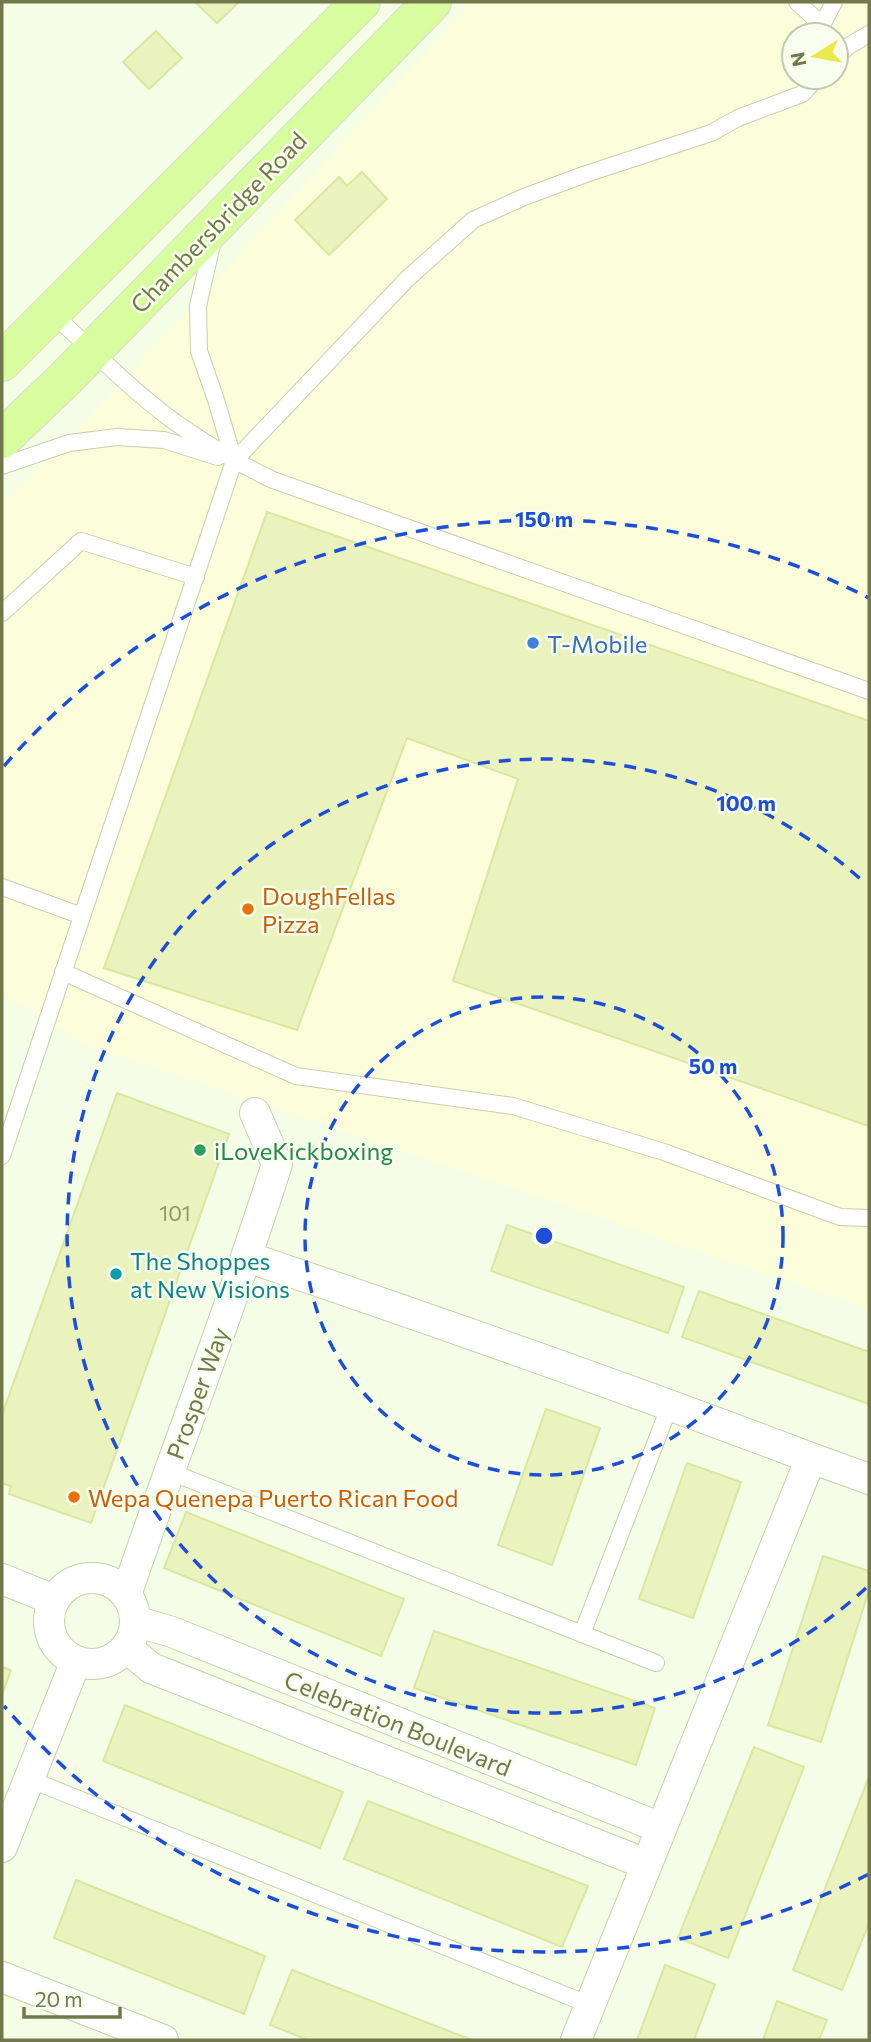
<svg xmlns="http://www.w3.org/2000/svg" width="871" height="2042" font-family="Commissioner,sans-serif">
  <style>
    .commercial { fill: #fbfddb; fill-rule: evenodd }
    .building { fill: #eaf3be; stroke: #dbe69e; stroke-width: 2 }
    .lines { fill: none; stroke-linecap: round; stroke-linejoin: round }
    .service-casing { stroke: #c8cfac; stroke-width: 18 }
    .minor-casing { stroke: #c8cfac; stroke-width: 32 }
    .primary-casing { stroke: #dadcd0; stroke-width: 40 }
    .service { stroke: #fff; stroke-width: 16 }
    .minor { stroke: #fff; stroke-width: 30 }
    .primary { stroke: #d7fd9f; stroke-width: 38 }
    .ring { fill: none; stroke: #1d4ed8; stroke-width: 3.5; stroke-dasharray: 12 9 }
    .shop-dot { fill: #3f7fe0; stroke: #f9ffee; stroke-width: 2.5 }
    .food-dot { fill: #e8710a; stroke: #f9ffee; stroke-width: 2.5 }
    .leisure-dot { fill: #2e9e5b; stroke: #f9ffee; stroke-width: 2.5 }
    .culture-dot { fill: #0f9aa8; stroke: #f9ffee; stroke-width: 2.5 }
    .labels { text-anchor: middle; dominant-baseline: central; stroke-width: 5; stroke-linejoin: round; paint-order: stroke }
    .number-label { font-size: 21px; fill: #909767 }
    .street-label { font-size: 24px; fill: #72784a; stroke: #f9ffee }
    .shop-label { font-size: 24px; fill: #366cbe; stroke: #f9ffee; text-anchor: start }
    .food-label { font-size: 24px; fill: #c56008; stroke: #f9ffee; text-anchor: start }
    .leisure-label { font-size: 24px; fill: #27864d; stroke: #f9ffee; text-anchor: start }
    .culture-label { font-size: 24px; fill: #0d838f; stroke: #f9ffee; text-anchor: start }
    .centre { fill: #1d4ed8; stroke: #f9ffee; stroke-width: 3.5 }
    .ring-label { font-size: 21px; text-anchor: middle; font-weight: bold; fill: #1d4ed8; stroke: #f9ffee; stroke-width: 5; stroke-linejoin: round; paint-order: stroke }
  </style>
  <rect width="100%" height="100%" fill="#f5fde7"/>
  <path class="commercial" d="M472,2H869V1309L84,1044L2,993V504L47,462ZM794,35H836V77H794Z"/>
  <g class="building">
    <polygon points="195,2 239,2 217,23"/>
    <polygon points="156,31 182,58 149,89 123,62"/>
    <polygon points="362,172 387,199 329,255 295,220 339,177 347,186"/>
    <polygon points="267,512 869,721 869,1126 453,981 518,779 407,738 297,1030 104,968"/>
    <polygon points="117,1093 229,1134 91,1523 9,1494 11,1486 2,1483 2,1415"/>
    <polygon points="507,1225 684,1287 668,1333 491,1271"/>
    <polygon points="699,1291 869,1352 869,1404 682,1337"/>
    <polygon points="546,1409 600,1428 552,1565 498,1545"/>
    <polygon points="687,1463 741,1482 693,1618 639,1599"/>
    <polygon points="186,1512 404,1599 381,1656 164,1568"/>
    <polygon points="823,1556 869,1571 869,1590 821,1742 768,1725"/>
    <polygon points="434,1631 655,1708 636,1765 414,1688"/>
    <polygon points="2,1667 11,1670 2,1695"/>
    <polygon points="125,1705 343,1792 320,1848 103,1761"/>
    <polygon points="754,1747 804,1767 728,1958 678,1938"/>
    <polygon points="868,1779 869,1923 842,1990 793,1970"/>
    <polygon points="368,1801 588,1886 562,1947 344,1859"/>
    <polygon points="76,1880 265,1956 244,2014 54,1938"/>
    <polygon points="665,1965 715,1984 694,2040 637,2040"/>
    <polygon points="292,1970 472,2040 308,2040 270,2025"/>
    <polygon points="777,2001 827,2020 819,2040 763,2040"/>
  </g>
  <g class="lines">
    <g class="service-casing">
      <g id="service">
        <polyline points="797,2 822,25 834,2"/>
        <polyline points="836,59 847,47 869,34"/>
        <polyline points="213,240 198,306 199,351 216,400 234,461"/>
        <path d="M52,313C91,349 129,388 172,420C204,443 237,463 273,480L869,691"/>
        <polyline points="2,466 69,443 117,437 164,440 218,457"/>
        <polyline points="2,613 81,541 196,577"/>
        <polyline points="2,887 82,916"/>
        <polyline points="63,972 296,1076 513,1106 664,1152 840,1217 869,1218"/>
        <polyline points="2,1156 234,461 407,279 473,220 524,197 586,174 711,133 738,118 802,94 818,77"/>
        <polyline points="168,1471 656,1663"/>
        <polyline points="582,1634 670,1405"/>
        <polyline points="29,1779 590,2005"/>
      </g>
    </g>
    <g class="minor-casing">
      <g id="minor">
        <path d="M247,1257C436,1321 624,1387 811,1458L576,2040"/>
        <polyline points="811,1458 869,1479"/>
        <circle cx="92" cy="1621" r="43"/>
        <polyline points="2,1579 54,1600"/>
        <path d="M126,1595C175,1451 231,1309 277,1164L255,1113"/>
        <polyline points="135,1621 172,1632 661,1828"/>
        <polyline points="126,1647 151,1668 646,1864"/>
        <polyline points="2,1847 76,1661"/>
        <polyline points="2,1977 163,2040"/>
      </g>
    </g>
    <g class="primary-casing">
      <g id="primary">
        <polyline points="2,362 361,2"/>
        <polyline points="2,439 64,380 432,2"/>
      </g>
    </g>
    <use href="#service" class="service"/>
    <use href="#minor" class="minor"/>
    <use href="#primary" class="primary"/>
  </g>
  <g class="ring">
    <circle cx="544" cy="1236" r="239"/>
    <path d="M866 1588A477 477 0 1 1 866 884"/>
    <path d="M869 1874A716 716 0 0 1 4 1706M4 766A716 716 0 0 1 869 598"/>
  </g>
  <circle class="shop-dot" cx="533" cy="643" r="7"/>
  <g class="food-dot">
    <circle cx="248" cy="909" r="7"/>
    <circle cx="74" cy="1497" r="7"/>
  </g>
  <circle class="leisure-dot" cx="200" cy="1150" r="7"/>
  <circle class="culture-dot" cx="116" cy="1274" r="7"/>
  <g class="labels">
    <g class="number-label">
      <text x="175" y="1212">101</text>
    </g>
    <g class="street-label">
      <text transform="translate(218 222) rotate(-46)">Chambersbridge Road</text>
      <text transform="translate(197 1393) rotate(-70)">Prosper Way</text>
      <text transform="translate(398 1723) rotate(22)">Celebration Boulevard</text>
    </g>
    <g class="shop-label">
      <text x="547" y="643">T-Mobile</text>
    </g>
    <g class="food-label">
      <text x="262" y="895">DoughFellas<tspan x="262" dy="28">Pizza</tspan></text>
      <text x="88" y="1497">Wepa Quenepa Puerto Rican Food</text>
    </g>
    <g class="leisure-label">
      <text x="214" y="1150">iLoveKickboxing</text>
    </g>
    <g class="culture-label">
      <text x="130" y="1260">The Shoppes<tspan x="130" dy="28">at New Visions</tspan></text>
    </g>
  </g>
  <circle cx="544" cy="1236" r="10" class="centre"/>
  <g class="ring-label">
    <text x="544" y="527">150 m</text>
    <text x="746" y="811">100 m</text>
    <text x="713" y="1074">50 m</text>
  </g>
  <rect width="871" height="2042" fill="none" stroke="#72784a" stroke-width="7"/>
  <g transform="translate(815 56) rotate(259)"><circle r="33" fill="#f9ffee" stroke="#c3c9ac" stroke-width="2"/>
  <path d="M0-5L12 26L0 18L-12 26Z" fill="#eae94a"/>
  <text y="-10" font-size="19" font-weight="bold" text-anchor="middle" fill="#72784a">N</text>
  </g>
  <path d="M24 2007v10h96v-10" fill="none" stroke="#72784a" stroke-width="3.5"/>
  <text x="35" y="2007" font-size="21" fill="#72784a" stroke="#f9ffee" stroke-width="5" paint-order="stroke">20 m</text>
</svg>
